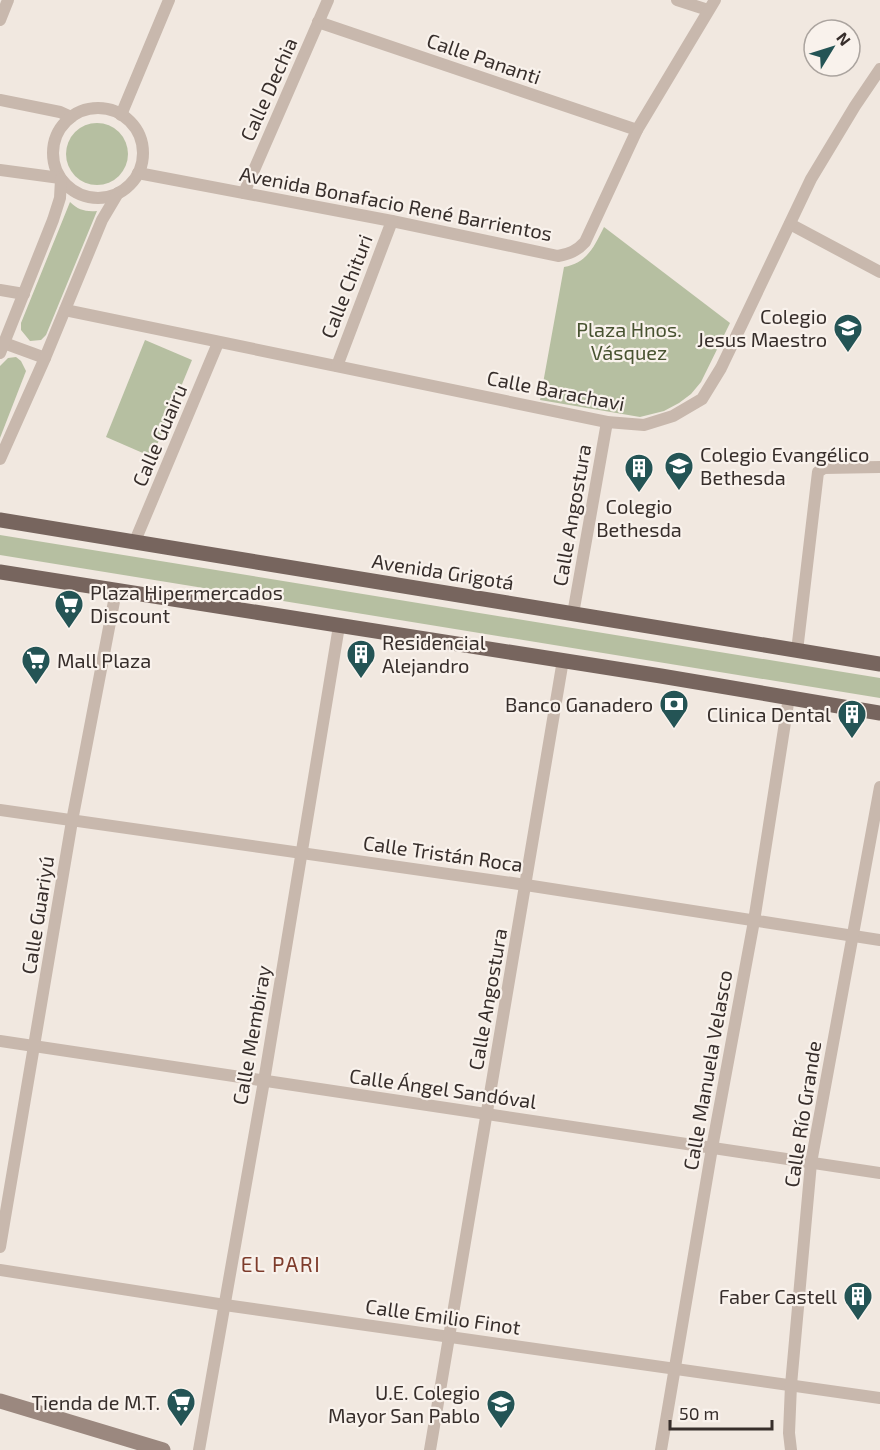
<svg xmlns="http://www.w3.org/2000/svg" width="880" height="1450" font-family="'Exo 2',sans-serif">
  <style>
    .green { fill: #b6bfa1 }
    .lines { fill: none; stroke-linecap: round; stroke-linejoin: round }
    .street { stroke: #c8b8ad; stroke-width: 12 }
    .secondary { stroke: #9b887f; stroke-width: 15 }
    .primary { stroke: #77655e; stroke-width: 15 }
    .labels { text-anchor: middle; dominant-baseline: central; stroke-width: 4.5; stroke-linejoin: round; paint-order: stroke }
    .street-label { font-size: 20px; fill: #372e2b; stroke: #f9f2ec }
    .poi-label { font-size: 20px; fill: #372e2b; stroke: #f9f2ec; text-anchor: end }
    .park-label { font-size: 20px; fill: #485331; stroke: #f9f2ec }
    .neighbourhood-label { font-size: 21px; letter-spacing: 1.5px; fill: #7e3c2c; stroke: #f9f2ec }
  </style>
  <rect width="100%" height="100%" fill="#f1e8e0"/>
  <g class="green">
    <circle cx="97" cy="154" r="31"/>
    <path d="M70,202C78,210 86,212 97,211L46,335L41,340L30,341L21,330V323Z"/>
    <path d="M604,227L730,323L701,382L691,394L679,403L664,411L640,417L540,400L564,267C587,263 594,247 604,227Z"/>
    <polygon points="145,340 192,360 152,457 106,437"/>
    <polygon points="16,357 21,361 26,371 0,438 0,366 8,358"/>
    <polygon points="0,535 880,678 880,698 0,555"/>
  </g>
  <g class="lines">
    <g class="street">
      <polyline points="677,0 708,10"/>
      <polyline points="0,20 8,0"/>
      <polyline points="318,22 637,130"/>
      <polyline points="0,100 60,112 71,117"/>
      <circle cx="98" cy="153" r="45"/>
      <polyline points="121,115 169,0"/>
      <polyline points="0,170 60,178"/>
      <path d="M138,173L392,221L558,256C569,254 577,251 585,242L637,130L715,0"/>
      <polyline points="244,193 328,0"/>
      <polyline points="790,224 880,272"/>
      <polyline points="0,290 24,294"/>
      <polyline points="65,310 607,422 644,425 673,416 702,399 721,368 811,179 855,106 880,69"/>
      <polyline points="4,343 45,358"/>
      <polyline points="0,353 53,220 60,198 61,179"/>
      <polyline points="337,366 392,221"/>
      <polyline points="0,459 45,358 102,220 118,193"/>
      <polyline points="135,541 218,343"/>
      <polyline points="573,614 607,422"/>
      <polyline points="797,651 818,472 824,468 880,467"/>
      <polyline points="0,810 526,885 880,940"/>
      <polyline points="0,1041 880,1173"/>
      <polyline points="0,1247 72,821 116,591"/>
      <polyline points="0,1270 225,1305 880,1398"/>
      <polyline points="199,1450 264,1081 339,626"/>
      <polyline points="430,1450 563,660"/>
      <polyline points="661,1450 712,1148 754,921 789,697"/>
      <polyline points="791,1450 789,1433 791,1385 811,1163 880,787"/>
    </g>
    <polyline class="secondary" points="0,1401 163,1450"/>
    <g class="primary">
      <polyline points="0,520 880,664"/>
      <polyline points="0,572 661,676 880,713"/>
    </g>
  </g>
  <defs>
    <g id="school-pin" transform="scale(1.5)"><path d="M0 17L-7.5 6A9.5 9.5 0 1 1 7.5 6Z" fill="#245455" stroke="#f9f2ec"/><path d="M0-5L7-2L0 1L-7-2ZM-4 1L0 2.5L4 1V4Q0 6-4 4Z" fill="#fff"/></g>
    <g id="building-pin" transform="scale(1.5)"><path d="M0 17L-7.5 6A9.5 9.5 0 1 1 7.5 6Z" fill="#245455" stroke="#f9f2ec"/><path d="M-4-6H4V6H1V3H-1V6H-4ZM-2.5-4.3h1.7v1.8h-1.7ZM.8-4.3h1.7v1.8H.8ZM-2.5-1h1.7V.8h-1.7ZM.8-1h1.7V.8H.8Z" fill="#fff"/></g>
    <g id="supermarket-pin" transform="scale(1.5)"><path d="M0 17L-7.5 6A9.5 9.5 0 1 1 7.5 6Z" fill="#245455" stroke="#f9f2ec"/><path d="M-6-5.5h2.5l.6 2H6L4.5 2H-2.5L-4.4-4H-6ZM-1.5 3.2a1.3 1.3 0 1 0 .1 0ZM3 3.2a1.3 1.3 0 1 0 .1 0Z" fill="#fff"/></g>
    <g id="bank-pin" transform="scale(1.5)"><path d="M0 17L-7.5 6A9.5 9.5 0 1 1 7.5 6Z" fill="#245455" stroke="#f9f2ec"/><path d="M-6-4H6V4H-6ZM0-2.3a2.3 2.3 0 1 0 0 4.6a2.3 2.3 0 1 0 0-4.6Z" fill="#fff"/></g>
  </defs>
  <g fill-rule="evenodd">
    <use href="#school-pin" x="848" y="328"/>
    <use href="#school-pin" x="679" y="466"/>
    <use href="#building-pin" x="639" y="468"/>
    <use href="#supermarket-pin" x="69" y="604"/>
    <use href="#building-pin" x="361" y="654"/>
    <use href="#supermarket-pin" x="36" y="660"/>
    <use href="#bank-pin" x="674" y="704"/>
    <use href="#building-pin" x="852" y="714"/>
    <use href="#building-pin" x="858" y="1296"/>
    <use href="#supermarket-pin" x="181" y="1402"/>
    <use href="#school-pin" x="501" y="1404"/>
  </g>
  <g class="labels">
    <g class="street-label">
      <text transform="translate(484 58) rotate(19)">Calle Pananti</text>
      <text transform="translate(268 89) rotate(-66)">Calle Dechia</text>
      <text transform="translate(396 203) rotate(11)">Avenida Bonafacio René Barrientos</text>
      <text transform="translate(346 286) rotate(-69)">Calle Chituri</text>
      <text transform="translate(556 390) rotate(11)">Calle Barachavi</text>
      <text transform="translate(159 435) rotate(-67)">Calle Guairu</text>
      <text transform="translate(571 515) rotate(-80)">Calle Angostura</text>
      <text transform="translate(443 571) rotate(9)">Avenida Grigotá</text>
      <text transform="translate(443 853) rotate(8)">Calle Tristán Roca</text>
      <text transform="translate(37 915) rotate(-81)">Calle Guariyú</text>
      <text transform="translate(487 999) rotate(-80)">Calle Angostura</text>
      <text transform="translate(251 1035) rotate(-80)">Calle Membiray</text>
      <text transform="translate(707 1070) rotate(-80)">Calle Manuela Velasco</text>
      <text transform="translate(443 1088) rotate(8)">Calle Ángel Sandóval</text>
      <text transform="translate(802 1114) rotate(-81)">Calle Río Grande</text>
      <text transform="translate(443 1316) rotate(8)">Calle Emilio Finot</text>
    </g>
    <g class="poi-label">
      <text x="827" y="316">Colegio<tspan x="827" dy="23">Jesus Maestro</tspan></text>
      <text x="700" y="454" text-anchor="start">Colegio Evangélico<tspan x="700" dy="23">Bethesda</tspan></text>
      <text x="639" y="506" text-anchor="middle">Colegio<tspan x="639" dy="23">Bethesda</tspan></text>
      <text x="90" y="592" text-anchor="start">Plaza Hipermercados<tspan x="90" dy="23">Discount</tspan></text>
      <text x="382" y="642" text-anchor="start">Residencial<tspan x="382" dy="23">Alejandro</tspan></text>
      <text x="57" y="660" text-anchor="start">Mall Plaza</text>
      <text x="653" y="704">Banco Ganadero</text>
      <text x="831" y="714">Clinica Dental</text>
      <text x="837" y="1296">Faber Castell</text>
      <text x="480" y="1392">U.E. Colegio<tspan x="480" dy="23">Mayor San Pablo</tspan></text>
      <text x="160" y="1402">Tienda de M.T.</text>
    </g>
    <g class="park-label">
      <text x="629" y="329">Plaza Hnos.<tspan x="629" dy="23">Vásquez</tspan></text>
    </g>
    <g class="neighbourhood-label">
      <text x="281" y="1263">EL PARI</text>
    </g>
  </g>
  <g transform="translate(832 48) rotate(52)"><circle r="28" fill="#f9f2ec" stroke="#aba49f" stroke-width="1.5"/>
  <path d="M0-4.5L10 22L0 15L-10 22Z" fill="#245455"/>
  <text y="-9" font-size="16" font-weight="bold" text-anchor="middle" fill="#372e2b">N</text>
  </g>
  <path d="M670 1420v9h102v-9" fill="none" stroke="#372e2b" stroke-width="3"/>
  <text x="679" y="1420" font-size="18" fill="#372e2b" stroke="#f9f2ec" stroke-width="4.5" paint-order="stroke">50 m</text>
</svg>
